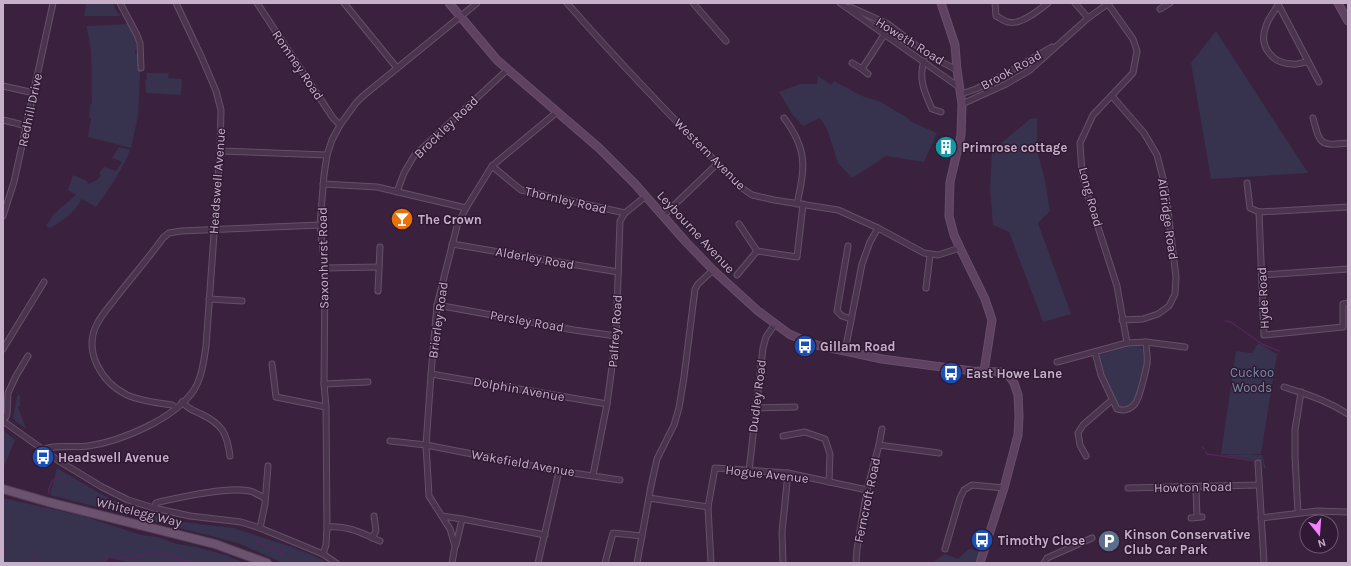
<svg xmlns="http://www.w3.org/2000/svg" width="1351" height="566" font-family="Karla,sans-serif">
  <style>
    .green { fill: #37324e }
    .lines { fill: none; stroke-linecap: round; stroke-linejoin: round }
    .stream { stroke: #522758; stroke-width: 1.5 }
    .street-casing { stroke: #665069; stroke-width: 7 }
    .secondary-casing { stroke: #665069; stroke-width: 9 }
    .primary-casing { stroke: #543e57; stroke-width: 10 }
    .street { stroke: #4b354e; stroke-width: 5 }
    .secondary { stroke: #5f4262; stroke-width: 7 }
    .primary { stroke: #6b526e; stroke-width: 8 }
    .labels { text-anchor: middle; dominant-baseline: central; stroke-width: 3; stroke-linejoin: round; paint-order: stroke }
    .street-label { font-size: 13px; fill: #c7b0ca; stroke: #301a33 }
    .poi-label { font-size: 13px; font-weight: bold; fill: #c7b0ca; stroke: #301a33; text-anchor: start }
    .park-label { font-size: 13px; fill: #748da7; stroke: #301a33 }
  </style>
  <rect width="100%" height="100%" fill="#3a213e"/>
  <g class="green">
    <polygon points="94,3 113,3 117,12 121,16 84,16 86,4"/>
    <path d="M129,24C134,36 139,41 135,54H141L138,116L131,148L88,137L91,118H89L90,104H92C91,75 94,54 86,26Z"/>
    <polygon points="1216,31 1308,173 1211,179 1191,63"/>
    <polygon points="146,73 169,73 168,78 182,79 181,95 146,93 145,80 147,79"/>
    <polygon points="818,76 831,85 834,81 862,96 879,101 906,117 912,122 937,133 924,162 886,156 852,178 838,163 827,129 820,118 803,126 792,114 779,92 800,84 817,84"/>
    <polygon points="1037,118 1037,151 1045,180 1050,211 1038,223 1071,314 1043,322 1009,232 993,225 990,188 992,151 1030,119"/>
    <path d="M119,147L130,150C122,171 109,189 96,207L82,199C74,213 63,221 50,228L46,226L54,214L76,195L68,190L73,175L87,181L88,184L97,180L101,175L99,173L104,167L116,171L122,162L112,158Z"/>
    <polygon points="1258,343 1277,354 1261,454 1249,455 1221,454 1236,351 1252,353"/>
    <polygon points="1138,344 1143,350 1144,362 1136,398 1134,403 1121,409 1118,407 1106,382 1099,355"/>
    <polygon points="20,395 20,406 18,407 26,429 13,419 17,396"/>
    <polygon points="3,430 15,440 3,469"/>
    <polygon points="1220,455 1262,455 1266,468 1264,468 1262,461 1258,462 1257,460"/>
    <polygon points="57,468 101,494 126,506 145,514 183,522 233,528 289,546 322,559 327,563 283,563 240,544 219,538 50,495"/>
    <polygon points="3,498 83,516 141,535 157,537 177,544 196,547 226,555 244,563 131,563 109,558 106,563 3,563"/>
    <polygon points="969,549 983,552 980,563 932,563 945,554 958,559"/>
  </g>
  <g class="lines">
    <g class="stream">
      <polyline points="1225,321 1231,322 1262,344 1279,351"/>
      <polyline points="1202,447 1204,449"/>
      <polyline points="1206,452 1207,454 1256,461"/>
      <polyline points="49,493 49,489 52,481 58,478 68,481"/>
      <polyline points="255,541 281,552 281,555 285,550 281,552"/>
      <polyline points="3,556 5,549"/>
      <polyline points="34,563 36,555"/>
      <polyline points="103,563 107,556 112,556 132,559 150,551 195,563"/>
    </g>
    <g class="street-casing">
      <g id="street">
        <polyline points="120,3 137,35 140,43 141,68"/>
        <polyline points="257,3 333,118 340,125"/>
        <polyline points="344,3 397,68"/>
        <path d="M567,3C623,67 682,128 742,188L752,195L774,200L838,210L878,228L924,253L938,255L960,248"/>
        <polyline points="693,3 726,41"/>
        <polyline points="840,3 959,87"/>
        <path d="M995,3L996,16C1000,18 1004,21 1008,22C1020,26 1039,10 1048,3"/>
        <polyline points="1075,3 1088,18"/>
        <polyline points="1108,4 1133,39 1137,51 1133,73 1093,115 1080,143 1082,173 1088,196 1117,286 1127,343"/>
        <polyline points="1278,4 1319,82"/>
        <path d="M1278,5C1274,12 1268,19 1266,26C1258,46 1272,64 1293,64C1297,65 1303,62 1308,62"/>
        <polyline points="850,7 888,24 930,56 957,70"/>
        <polyline points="1160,9 1170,3"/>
        <path d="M924,61C918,79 925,93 932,109L941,112"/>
        <polyline points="852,63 862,69"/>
        <polyline points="868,74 862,69 884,35"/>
        <polyline points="3,86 34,93"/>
        <polyline points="961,94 976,89 1002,76 1052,47"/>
        <polyline points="1112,96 1144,133 1157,155 1165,186 1176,277 1175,294 1169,306 1158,314 1143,319 1122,320"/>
        <polyline points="962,104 1006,84 1030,70 1088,18 1109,3"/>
        <path d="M784,118C808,150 805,167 797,204"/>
        <path d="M1313,118C1320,145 1320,146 1348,143"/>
        <polyline points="3,120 27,126"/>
        <polyline points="220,151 327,155"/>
        <polyline points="492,166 521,190 625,213"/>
        <polyline points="1247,183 1250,208 1259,212"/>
        <polyline points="323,184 377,187 466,208"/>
        <polyline points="397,192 404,173 414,156 507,70"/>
        <polyline points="1259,212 1264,335 1343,327 1343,304 1348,303"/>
        <polyline points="1259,212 1348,207"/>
        <polyline points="664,215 718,163"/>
        <polyline points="3,216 14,182 53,3"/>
        <polyline points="739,224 757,251"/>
        <polyline points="452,244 618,272"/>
        <polyline points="848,246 837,311 842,316 851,319"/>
        <polyline points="325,268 379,267"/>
        <polyline points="737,275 757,251 797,257 803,204"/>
        <polyline points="1262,275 1348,269"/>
        <polyline points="926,288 930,255"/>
        <polyline points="378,291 380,247"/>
        <polyline points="209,299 242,301"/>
        <polyline points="437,305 574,330 616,336"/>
        <polyline points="3,349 44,282"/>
        <polyline points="845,351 862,264 870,242 878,228"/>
        <path d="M1095,352L1101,375L1117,409C1123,411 1129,410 1134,405C1140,399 1145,373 1147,364C1148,356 1146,349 1146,342"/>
        <polyline points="1057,362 1127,343 1146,342 1185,347"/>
        <polyline points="272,364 276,397 326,407"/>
        <polyline points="431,374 607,404"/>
        <polyline points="324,384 368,382"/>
        <path d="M1284,387C1309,395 1326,400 1348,414"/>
        <path d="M182,402C189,409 192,410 201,414C222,424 227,433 230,456"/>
        <path d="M176,408L172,405C157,403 141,401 127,395C101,382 83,351 97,324C102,314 109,307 115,299C131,278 148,259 163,238L169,233L181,231L320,225"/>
        <polyline points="755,408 795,407"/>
        <polyline points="3,419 6,417 7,414 8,393 16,376 28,356"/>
        <polyline points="3,421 59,461 102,487 128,500 154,508 190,516 241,522 260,528 323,554 336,563"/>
        <polyline points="783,436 805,432 825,439 830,454 829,482"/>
        <polyline points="390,441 426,445 559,471 620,480"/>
        <polyline points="879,445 939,453"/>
        <path d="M43,450C54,444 75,448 88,446C122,441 174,419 194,390C202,377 204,360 206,346L220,151L221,110L216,91L202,58L176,3"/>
        <polyline points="1086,456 1080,445 1078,433 1083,425 1112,400"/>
        <polyline points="1258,463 1264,563"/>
        <polyline points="749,471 763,348 766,337 775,324"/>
        <polyline points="593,475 607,404 616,336 620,221 625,213 646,196"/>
        <polyline points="1196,487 1197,517"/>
        <polyline points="1128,488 1259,485"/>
        <polyline points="649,498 708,507"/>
        <path d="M154,508L156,503L159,502C181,497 233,485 253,492C257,494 261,496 264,498"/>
        <polyline points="1298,513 1295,457 1295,430 1301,392"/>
        <polyline points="442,516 462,519"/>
        <polyline points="1191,518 1202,517"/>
        <polyline points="1261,518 1317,511 1348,512"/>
        <path d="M327,527C348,525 362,533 380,541"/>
        <polyline points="260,528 265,504 268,466"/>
        <polyline points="372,538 376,531 374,516"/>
        <polyline points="456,545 462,519 545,535"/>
        <polyline points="945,549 960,498 964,490 972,485 1004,488"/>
        <polyline points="323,554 326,545 327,527 326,407 324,384 325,268 320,225 324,175 327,155 332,140 340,125 356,103 363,96 477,3"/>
        <polyline points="452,563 455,546 450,529 429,496 426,445 431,374 437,305 457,226 466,208 492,166 557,112"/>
        <polyline points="538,563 559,471"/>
        <polyline points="605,563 613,533 642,536"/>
        <polyline points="637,563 651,486 657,459 674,425 679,408 684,377 695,289 698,284 713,270"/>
        <polyline points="711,563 708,507 715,468 788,473 867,490"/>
        <polyline points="783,563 782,532 788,473"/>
        <polyline points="856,563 857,549 867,490 879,445 882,429"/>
        <polyline points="1044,563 1047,558 1092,538"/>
      </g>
    </g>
    <g class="secondary-casing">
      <g id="secondary">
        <polyline points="449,3 497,60 599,148 635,184 686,242 713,270 758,311 789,334 812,344 882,359 972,371 1001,372 1009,376 1014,383 1018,395 1019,416 1018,435 1004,488 980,563"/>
        <polyline points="941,3 955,45 957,70 962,104 961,135 950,182 949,216 954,235 960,248 985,299 992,320 984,371"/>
        <polyline points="1338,3 1348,21"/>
      </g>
    </g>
    <g class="primary-casing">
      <polyline id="primary" points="3,489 48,502 215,544 267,563"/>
    </g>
    <use href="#street" class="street"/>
    <use href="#secondary" class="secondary"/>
    <use href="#primary" class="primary"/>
  </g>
  <defs>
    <g id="building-disc" transform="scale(1.15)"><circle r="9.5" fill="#0f9aa8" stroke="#301a33"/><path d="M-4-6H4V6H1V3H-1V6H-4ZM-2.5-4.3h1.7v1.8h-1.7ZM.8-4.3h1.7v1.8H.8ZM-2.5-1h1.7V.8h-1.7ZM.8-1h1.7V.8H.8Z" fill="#fff"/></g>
    <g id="bar-disc" transform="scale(1.15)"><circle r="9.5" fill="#e8710a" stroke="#301a33"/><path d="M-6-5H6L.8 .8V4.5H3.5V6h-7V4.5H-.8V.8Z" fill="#fff"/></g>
    <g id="bus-disc" transform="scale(1.15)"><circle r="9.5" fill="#1a4fb4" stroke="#301a33"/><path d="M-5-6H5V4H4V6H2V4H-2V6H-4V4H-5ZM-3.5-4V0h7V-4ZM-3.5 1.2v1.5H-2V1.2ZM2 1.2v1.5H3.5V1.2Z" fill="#fff"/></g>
    <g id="parking-disc" transform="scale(1.15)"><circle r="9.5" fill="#5c6f8a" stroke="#301a33"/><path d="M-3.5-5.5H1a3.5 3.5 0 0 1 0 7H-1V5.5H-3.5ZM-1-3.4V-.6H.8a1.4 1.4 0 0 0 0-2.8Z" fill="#fff"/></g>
  </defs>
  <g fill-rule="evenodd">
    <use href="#building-disc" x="946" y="147"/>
    <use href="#bar-disc" x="402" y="219"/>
    <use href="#bus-disc" x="805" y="346"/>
    <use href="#bus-disc" x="951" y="373"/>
    <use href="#bus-disc" x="43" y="457"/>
    <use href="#bus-disc" x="982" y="540"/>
    <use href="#parking-disc" x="1109" y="541"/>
  </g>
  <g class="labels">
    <g class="street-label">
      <text transform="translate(910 41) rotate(32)">Howeth Road</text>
      <text transform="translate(298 65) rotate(56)">Romney Road</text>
      <text transform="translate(1011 70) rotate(-29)">Brook Road</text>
      <text transform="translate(30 110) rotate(-78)">Redhill Drive</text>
      <text transform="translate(446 127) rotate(-44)">Brockley Road</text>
      <text transform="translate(710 154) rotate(45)">Western Avenue</text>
      <text transform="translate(217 181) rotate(-86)">Headswell Avenue</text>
      <text transform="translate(1091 197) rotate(75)">Long Road</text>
      <text transform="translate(566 200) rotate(13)">Thornley Road</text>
      <text transform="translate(1168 219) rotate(82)">Aldridge Road</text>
      <text transform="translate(696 232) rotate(47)">Leybourne Avenue</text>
      <text transform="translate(323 258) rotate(-91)">Saxonhurst Road</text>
      <text transform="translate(535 258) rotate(10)">Alderley Road</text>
      <text transform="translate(1263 298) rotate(-93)">Hyde Road</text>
      <text transform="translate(438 320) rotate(-82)">Brierley Road</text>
      <text transform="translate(527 321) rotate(10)">Persley Road</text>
      <text transform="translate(615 331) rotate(-86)">Palfrey Road</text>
      <text transform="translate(519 389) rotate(10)">Dolphin Avenue</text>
      <text transform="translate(757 396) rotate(-83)">Dudley Road</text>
      <text transform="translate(523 463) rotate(10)">Wakefield Avenue</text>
      <text transform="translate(767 474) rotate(6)">Hogue Avenue</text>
      <text transform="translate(1193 487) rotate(-1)">Howton Road</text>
      <text transform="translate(867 500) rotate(-78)">Ferncroft Road</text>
      <text transform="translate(139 512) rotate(14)">Whitelegg Way</text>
    </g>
    <g class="poi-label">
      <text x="962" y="147">Primrose cottage</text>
      <text x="418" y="219">The Crown</text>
      <text x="820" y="346">Gillam Road</text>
      <text x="966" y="373">East Howe Lane</text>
      <text x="58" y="457">Headswell Avenue</text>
      <text x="1124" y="534">Kinson Conservative<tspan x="1124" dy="15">Club Car Park</tspan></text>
      <text x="998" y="540">Timothy Close</text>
    </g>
    <g class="park-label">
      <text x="1252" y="372">Cuckoo<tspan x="1252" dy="15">Woods</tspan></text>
    </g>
  </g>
  <rect width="1351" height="566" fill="none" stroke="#c7b0ca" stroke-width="8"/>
  <g transform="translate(1319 534) rotate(163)"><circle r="19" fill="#301a33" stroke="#6c566f"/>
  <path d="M0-3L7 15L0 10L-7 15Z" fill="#f380ff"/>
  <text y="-6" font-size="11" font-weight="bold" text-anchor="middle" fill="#c7b0ca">N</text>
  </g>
</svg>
